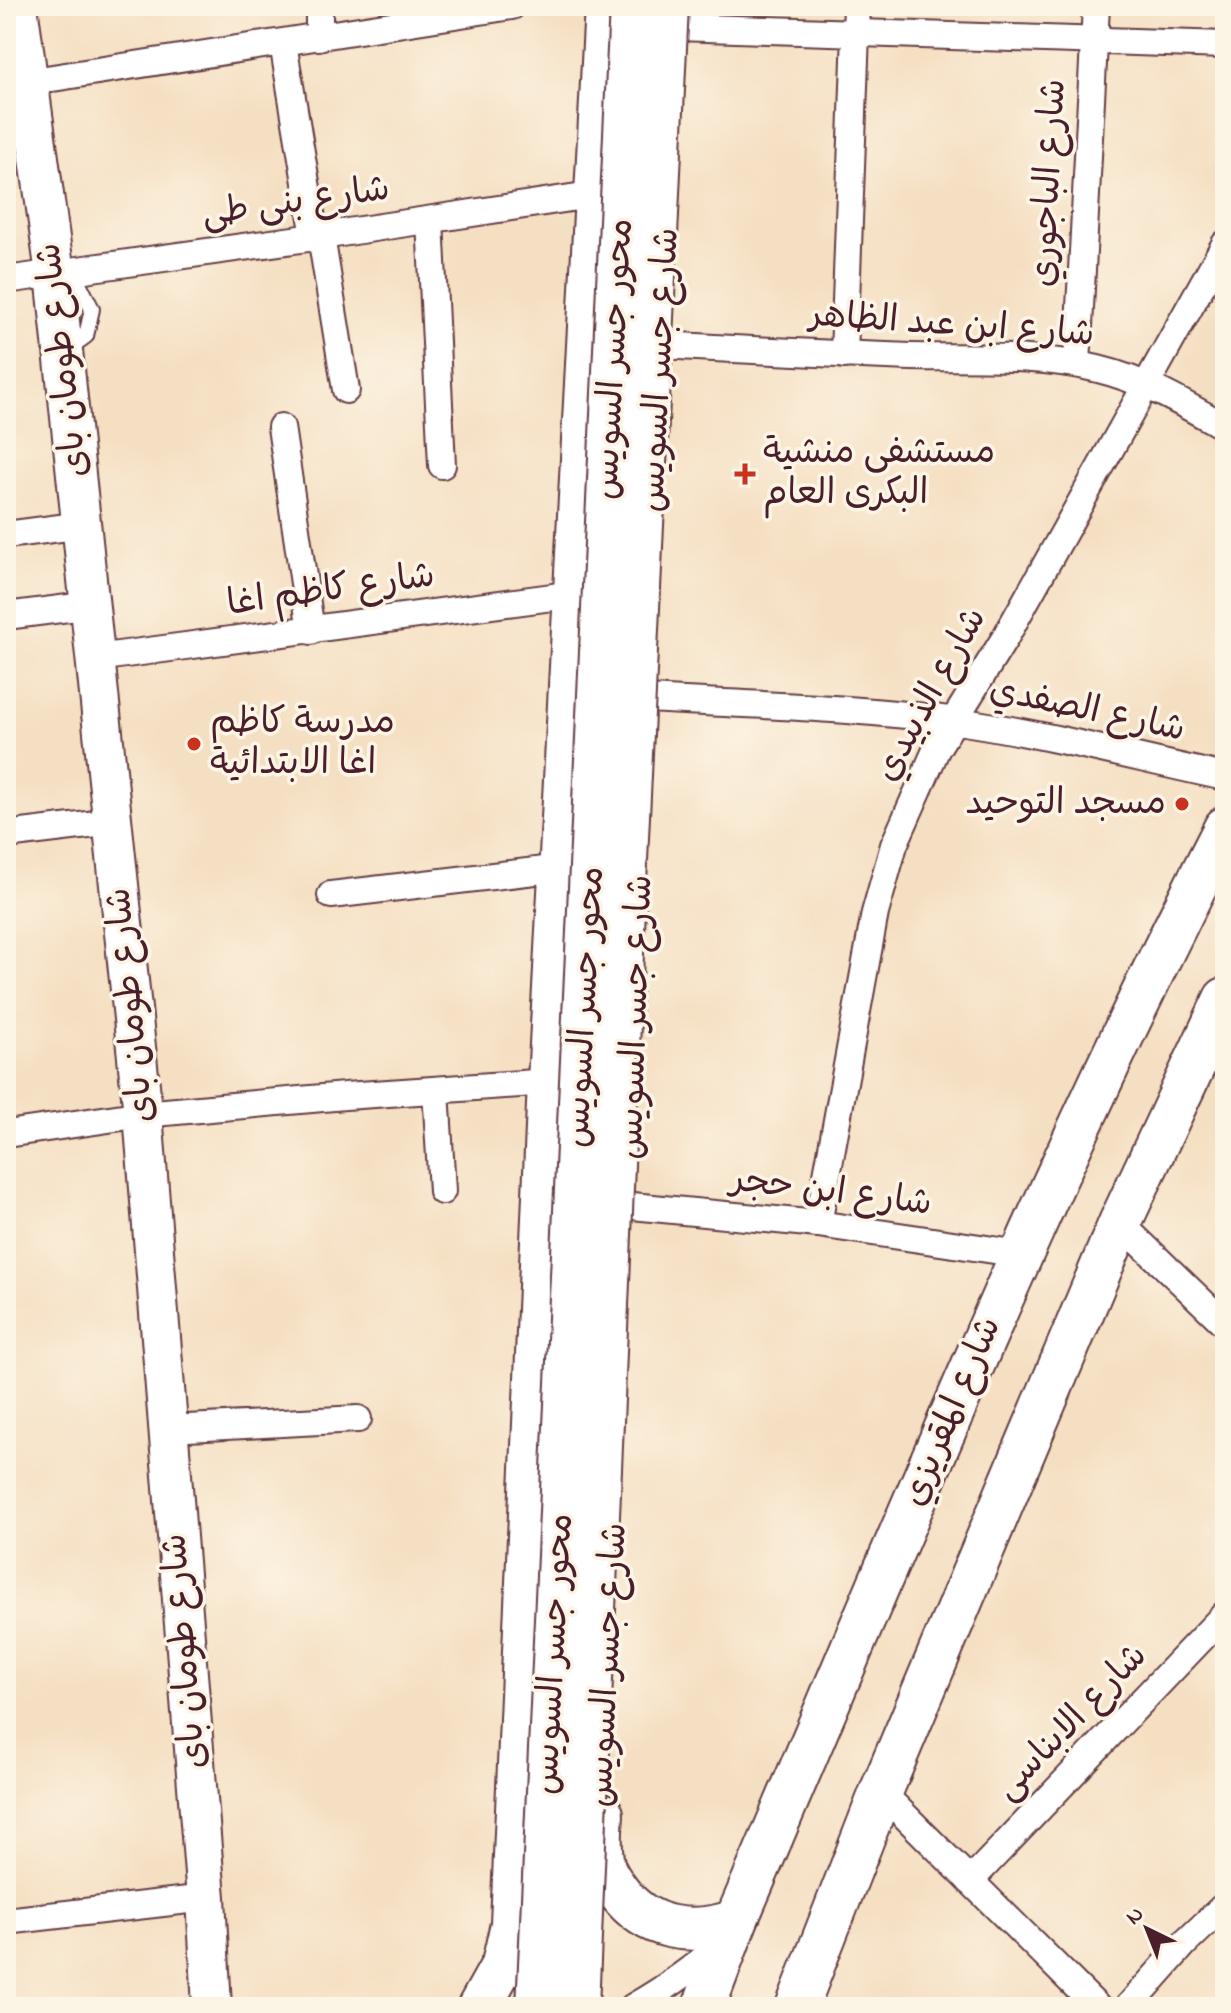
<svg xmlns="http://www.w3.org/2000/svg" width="1231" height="2013" font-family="'Indie Flower','Playpen Sans Arabic',sans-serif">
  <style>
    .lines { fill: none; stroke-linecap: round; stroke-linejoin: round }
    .lane-casing { stroke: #643c42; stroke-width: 18 }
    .street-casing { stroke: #643c42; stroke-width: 30 }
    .secondary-casing { stroke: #643c42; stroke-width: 42 }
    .primary-casing { stroke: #643c42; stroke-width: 46 }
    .lane { stroke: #fff; stroke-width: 14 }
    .street { stroke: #fff; stroke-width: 26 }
    .secondary { stroke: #fff; stroke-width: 38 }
    .primary { stroke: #fff; stroke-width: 42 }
    .primary-bridge-casing { stroke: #643c42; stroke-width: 46; stroke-linecap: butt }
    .primary-bridge { stroke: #fff; stroke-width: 42 }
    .poi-dot { fill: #c8321e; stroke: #fcf5e5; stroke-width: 3 }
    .labels { text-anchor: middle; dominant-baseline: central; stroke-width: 7; stroke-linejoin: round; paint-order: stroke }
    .street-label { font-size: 36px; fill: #4a1f2b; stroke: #fcf5e5 }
    .poi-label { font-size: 36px; fill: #4a1f2b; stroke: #fcf5e5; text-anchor: start }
  </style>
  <rect width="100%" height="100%" fill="#fcf5e5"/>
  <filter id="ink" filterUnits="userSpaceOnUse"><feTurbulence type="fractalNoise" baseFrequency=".0125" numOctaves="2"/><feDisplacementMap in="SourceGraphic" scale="16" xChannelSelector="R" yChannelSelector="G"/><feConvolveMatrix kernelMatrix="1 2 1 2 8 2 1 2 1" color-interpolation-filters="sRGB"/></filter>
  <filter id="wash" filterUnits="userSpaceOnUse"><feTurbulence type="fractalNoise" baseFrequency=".006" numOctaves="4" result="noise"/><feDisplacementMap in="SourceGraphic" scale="32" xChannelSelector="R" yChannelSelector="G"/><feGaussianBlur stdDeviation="1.8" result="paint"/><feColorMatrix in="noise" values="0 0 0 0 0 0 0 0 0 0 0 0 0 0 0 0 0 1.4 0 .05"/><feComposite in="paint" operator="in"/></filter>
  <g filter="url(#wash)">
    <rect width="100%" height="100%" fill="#f5dfc2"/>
  </g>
  <g filter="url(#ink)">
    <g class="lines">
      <g class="lane-casing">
        <polyline id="lane" points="60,276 80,285 92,309 86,336 68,349"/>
      </g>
      <g class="street-casing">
        <g id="street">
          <polyline points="319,6 319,37"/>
          <polyline points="676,27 1225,45"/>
          <polyline points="283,43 315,237"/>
          <polyline points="27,82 512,6"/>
          <polyline points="430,220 442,465"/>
          <polyline points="321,236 346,390"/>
          <polyline points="6,280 315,237 597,194"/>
          <path d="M662,345C745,350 828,354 911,357C973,358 1038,354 1098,369C1144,380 1184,404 1225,427"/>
          <polyline points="844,355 857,6"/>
          <polyline points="1077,364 1096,6"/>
          <polyline points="281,427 311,631"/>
          <polyline points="6,535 83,525"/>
          <polyline points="6,616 92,605"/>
          <polyline points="96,658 575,594"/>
          <path d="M647,699C750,705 854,707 957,721C1047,734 1136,758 1225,777"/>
          <polyline points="6,835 113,822"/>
          <polyline points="331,895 561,868"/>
          <polyline points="436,1090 442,1191"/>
          <polyline points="6,1134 143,1114 345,1096 549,1082"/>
          <polyline points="632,1206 818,1224 1021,1254"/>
          <polyline points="1120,1223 1225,1324"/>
          <polyline points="818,1224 875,913 894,845 937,748 1005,638 1225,244"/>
          <polyline points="168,1429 358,1419"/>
          <polyline points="881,1792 1097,2007"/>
          <polyline points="970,1881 1225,1614"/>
          <polyline points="6,1921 206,1898"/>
          <path d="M633,2007C666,1988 695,1968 723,1942"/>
          <polyline points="1128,2007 1184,1944 1225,1905"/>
        </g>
      </g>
      <g class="secondary-casing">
        <polyline id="secondary" points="18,6 55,274 143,1114 206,1898 212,2007"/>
      </g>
      <g class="primary-casing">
        <g id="primary">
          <path d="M602,1814C601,1830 599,1848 603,1864C605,1873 612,1883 618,1891C647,1931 692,1936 736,1921"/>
          <polyline points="479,2007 503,1964 512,1924 549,1082 606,6"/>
          <path d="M704,2007L736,1921C893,1554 1042,1183 1225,828"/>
          <polyline points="797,2007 881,1792 1120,1223 1225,999"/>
        </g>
      </g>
      <use href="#lane" class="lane"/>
      <use href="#street" class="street"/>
      <use href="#secondary" class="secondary"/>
      <use href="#primary" class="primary"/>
      <g class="primary-bridge-casing">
        <g id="primary-bridge">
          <polyline points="538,2007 631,6"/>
          <polyline points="577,2007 627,837 667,6"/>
        </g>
      </g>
      <use href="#primary-bridge" class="primary-bridge"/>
    </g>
  </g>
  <g class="poi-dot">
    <path d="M741 462h8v8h8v8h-8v8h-8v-8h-8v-8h8z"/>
    <circle cx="194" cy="744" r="8"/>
    <circle cx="1182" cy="804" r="8"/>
  </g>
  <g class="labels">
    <g class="street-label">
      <text transform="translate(1050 183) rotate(-87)">شارع الباجوري</text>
      <text transform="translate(296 203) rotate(-8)">شارع بنى طى</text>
      <text transform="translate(952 326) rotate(4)">شارع ابن عبد الظاهر</text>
      <text transform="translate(615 359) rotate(-87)">محور جسر السويس</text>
      <text transform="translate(64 360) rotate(-97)">شارع طومان باى</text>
      <text transform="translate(661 370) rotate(-87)">شارع جسر السويس</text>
      <text transform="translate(331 591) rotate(-8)">شارع كاظم اغا</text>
      <text transform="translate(932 695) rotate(-61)">شارع الذبيدي</text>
      <text transform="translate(1087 711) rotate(12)">شارع الصفدي</text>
      <text transform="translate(132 1005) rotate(-96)">شارع طومان باى</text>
      <text transform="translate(586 1007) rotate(-87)">محور جسر السويس</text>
      <text transform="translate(637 1017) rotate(-88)">شارع جسر السويس</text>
      <text transform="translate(831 1193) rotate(7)">شارع ابن حجر</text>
      <text transform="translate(953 1412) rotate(-67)">شارع المقريزي</text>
      <text transform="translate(186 1651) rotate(-95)">شارع طومان باى</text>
      <text transform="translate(555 1654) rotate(-87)">محور جسر السويس</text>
      <text transform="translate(609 1665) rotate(-87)">شارع جسر السويس</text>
      <text transform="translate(1072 1723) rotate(-46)">شارع الابناسى</text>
    </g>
    <g class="poi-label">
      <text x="763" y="453">مستشفى منشية<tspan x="763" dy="41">البكرى العام</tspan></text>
      <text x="210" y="723">مدرسة كاظم<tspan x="210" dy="41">اغا الابتدائية</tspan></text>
      <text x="1166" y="804" text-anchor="end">مسجد التوحيد</text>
    </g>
  </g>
  <rect width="1231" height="2013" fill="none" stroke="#fcf5e5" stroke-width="32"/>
  <g transform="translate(1147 1929) rotate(317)" stroke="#fcf5e5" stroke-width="6" paint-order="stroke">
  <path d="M0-6L14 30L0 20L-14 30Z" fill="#4a1f2b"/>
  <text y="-12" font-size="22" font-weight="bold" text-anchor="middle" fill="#4a1f2b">N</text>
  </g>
</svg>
